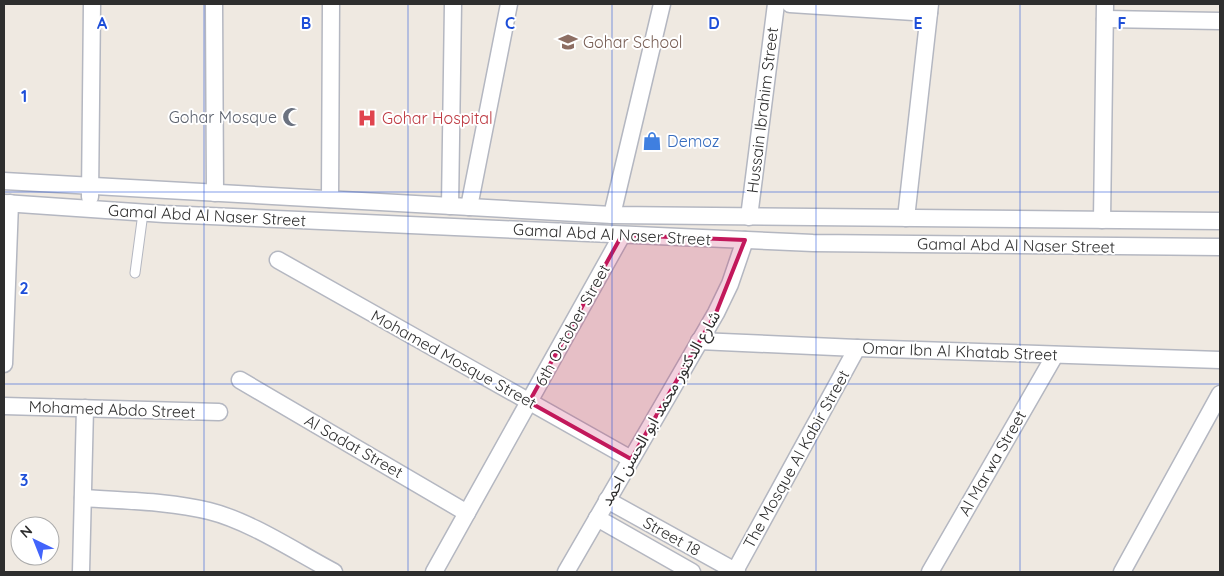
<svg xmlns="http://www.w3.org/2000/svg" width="1224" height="576" font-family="Quicksand,'Noto Sans Arabic',sans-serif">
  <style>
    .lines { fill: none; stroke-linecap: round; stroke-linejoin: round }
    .lane-casing { stroke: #b4b7c1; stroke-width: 11 }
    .street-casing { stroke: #b4b7c1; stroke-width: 19 }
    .lane { stroke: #fff; stroke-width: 9 }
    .street { stroke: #fff; stroke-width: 16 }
    .marked { fill: #c2185b; fill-opacity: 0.2; stroke: #c2185b; stroke-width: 4; stroke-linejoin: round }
    .grid { fill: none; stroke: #1d4ed8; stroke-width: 1; stroke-opacity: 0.55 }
    .labels { text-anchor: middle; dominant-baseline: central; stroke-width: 4; stroke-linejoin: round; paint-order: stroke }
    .education-label { font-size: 16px; fill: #785e54; stroke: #fff; text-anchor: start }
    .street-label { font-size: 16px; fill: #2e2e2e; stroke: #fff }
    .worship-label { font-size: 16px; fill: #5b616d; stroke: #fff; text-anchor: end }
    .health-label { font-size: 16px; fill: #be3a42; stroke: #fff; text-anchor: start }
    .shop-label { font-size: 16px; fill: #366cbe; stroke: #fff; text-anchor: start }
    .grid-label { font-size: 16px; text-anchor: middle; font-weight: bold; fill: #1d4ed8; stroke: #fff; stroke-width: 4; stroke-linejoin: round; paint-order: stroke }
  </style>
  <rect width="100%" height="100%" fill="#efe9e1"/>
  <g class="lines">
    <g class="lane-casing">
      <polyline id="lane" points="135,273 143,213"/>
    </g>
    <g class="street-casing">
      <g id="street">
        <polyline points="214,4 215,193"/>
        <polyline points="790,4 929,13"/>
        <polyline points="1105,19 1220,21"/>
        <polyline points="4,181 612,215 1220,221"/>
        <polyline points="90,197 92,4"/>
        <polyline points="330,199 331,4"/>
        <polyline points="4,203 164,214 813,243 1220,247"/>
        <polyline points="450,206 453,4"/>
        <polyline points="469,207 509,4"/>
        <polyline points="612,215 662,4"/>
        <polyline points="749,217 776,4"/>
        <polyline points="906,218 930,4"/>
        <polyline points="1102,220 1105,4"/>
        <polyline points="278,260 631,459"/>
        <polyline points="699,341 857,348 1220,360"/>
        <polyline points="4,364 10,203"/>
        <polyline points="240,380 467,513"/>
        <polyline points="4,406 219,412"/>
        <path d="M83,498C125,501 169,501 209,511C250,521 296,552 334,572"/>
        <polyline points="607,500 737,572"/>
        <polyline points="597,518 692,572"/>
        <polyline points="735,571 857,348"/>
        <polyline points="81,572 85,408"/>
        <polyline points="434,572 622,235"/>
        <polyline points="566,572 716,313 730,284 745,240"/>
        <polyline points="930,572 1055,355"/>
        <polyline points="1122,572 1220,394"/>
      </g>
    </g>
    <use href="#lane" class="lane"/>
    <use href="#street" class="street"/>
  </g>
  <path class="marked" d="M622,235L745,240L716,313L631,459L529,402Z"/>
  <path class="grid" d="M204,4V572M408,4V572M612,4V572M816,4V572M1020,4V572M4,192H1220M4,384H1220"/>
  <defs>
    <g id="school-bare" transform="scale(1.5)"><path d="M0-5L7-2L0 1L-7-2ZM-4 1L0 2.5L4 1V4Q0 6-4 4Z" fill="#8d6e63" stroke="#fff" stroke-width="2.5" paint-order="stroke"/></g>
    <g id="mosque-bare" transform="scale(1.5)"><path d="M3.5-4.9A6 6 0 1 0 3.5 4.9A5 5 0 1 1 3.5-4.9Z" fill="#6b7280" stroke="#fff" stroke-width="2.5" paint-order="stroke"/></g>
    <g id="hospital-bare" transform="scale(1.5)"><path d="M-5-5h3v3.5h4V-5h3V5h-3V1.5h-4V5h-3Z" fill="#e0444e" stroke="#fff" stroke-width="2.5" paint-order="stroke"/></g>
    <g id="shop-bare" transform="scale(1.5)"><path d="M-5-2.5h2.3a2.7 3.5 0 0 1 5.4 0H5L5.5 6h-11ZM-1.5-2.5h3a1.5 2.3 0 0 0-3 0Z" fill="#3f7fe0" stroke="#fff" stroke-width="2.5" paint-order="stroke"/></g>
  </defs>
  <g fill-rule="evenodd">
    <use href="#school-bare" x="568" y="42"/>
    <use href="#mosque-bare" x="292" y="117"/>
    <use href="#hospital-bare" x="367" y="118"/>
    <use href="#shop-bare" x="652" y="141"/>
  </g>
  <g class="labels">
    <g class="education-label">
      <text x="583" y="42">Gohar School</text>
    </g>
    <g class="street-label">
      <text transform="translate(762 110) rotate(-83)">Hussain Ibrahim Street</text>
      <text transform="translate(207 215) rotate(3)">Gamal Abd Al Naser Street</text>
      <text transform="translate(612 234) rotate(3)">Gamal Abd Al Naser Street</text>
      <text transform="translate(1016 245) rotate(1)">Gamal Abd Al Naser Street</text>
      <text transform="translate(572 325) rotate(-61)">6th October Street</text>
      <text transform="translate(960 351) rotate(2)">Omar Ibn Al Khatab Street</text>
      <text transform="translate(454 359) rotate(29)">Mohamed Mosque Street</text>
      <text transform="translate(660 408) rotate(-60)">شارع الدكتور محمد ابو الحسن احمد</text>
      <text transform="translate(112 409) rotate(2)">Mohamed Abdo Street</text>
      <text transform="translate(354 446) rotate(30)">Al Sadat Street</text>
      <text transform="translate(796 459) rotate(-61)">The Mosque Al Kabir Street</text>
      <text transform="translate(992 463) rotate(-60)">Al Marwa Street</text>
      <text transform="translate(672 536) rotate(29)">Street 18</text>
    </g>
    <g class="worship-label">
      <text x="277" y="117">Gohar Mosque</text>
    </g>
    <g class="health-label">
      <text x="382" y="118">Gohar Hospital</text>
    </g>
    <g class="shop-label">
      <text x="667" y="141">Demoz</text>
    </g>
  </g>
  <g class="grid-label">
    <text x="102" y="29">A</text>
    <text x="306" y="29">B</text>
    <text x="510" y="29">C</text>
    <text x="714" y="29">D</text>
    <text x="918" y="29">E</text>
    <text x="1122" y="29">F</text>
    <text x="24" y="102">1</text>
    <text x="24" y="294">2</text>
    <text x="24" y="486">3</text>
  </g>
  <rect width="1224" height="576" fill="none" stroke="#2e2e2e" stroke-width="10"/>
  <g transform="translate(35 541) rotate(317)"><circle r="24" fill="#ffffff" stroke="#ababab"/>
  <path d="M0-4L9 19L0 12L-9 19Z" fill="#4264fb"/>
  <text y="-8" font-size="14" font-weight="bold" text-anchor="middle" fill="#2e2e2e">N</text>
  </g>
</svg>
